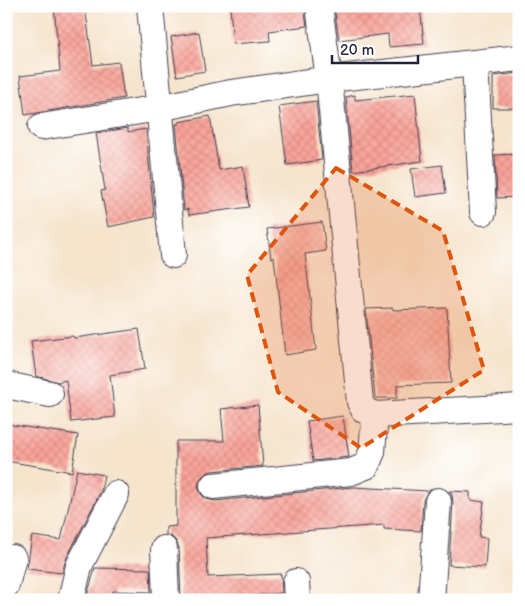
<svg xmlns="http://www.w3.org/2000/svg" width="525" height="606" font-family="'Balsamiq Sans',sans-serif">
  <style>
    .building { fill: url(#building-cross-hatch) }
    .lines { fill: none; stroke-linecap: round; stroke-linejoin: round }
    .minor-casing { stroke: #423f51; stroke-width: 28 }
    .minor { stroke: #fff; stroke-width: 26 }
    .marked { fill: #de560e; fill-opacity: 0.2; stroke: #de560e; stroke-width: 4; stroke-dasharray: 10 6; stroke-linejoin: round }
  </style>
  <defs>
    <pattern id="building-cross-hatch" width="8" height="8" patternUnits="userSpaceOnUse" patternTransform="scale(1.25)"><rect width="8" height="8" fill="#faa49a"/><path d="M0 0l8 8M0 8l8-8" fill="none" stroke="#d68d86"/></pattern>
  </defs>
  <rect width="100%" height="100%" fill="#fff"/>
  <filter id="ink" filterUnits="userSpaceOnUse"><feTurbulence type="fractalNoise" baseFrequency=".02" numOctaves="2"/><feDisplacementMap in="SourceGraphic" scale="10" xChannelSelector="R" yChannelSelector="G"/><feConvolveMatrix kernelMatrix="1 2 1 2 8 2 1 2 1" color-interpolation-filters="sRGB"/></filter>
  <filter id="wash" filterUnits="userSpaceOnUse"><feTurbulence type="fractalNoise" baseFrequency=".0096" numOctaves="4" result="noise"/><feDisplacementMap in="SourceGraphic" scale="20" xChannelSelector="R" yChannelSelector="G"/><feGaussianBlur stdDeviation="1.12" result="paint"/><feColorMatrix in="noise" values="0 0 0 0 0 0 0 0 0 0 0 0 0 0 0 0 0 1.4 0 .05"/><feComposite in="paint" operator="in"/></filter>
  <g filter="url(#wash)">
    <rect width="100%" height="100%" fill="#f6e4cc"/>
    <g id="blocks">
      <g class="building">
        <polygon points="54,6 85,6 93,65 119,62 124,98 25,115 20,76 60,71"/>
        <polygon points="230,6 304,6 307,26 269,31 270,41 233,44"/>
        <polygon points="334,6 420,6 424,44 389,47 388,34 339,40"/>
        <polygon points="199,32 205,71 177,76 171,37"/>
        <polygon points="519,73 519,108 493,108 493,76"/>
        <polygon points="415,94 422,161 353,171 346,97 355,95 355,100"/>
        <polygon points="316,101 322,160 287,165 279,106"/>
        <polygon points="210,116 219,170 243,166 249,207 189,215 188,209 184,210 176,124 179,124 179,122"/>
        <polygon points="128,128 128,132 146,129 154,217 108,227 101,191 105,190 96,133"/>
        <polygon points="519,154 519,197 497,198 495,155"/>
        <polygon points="442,165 446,193 415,197 411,169"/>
        <polygon points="322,222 326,251 305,254 316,350 285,355 274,257 271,258 267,229"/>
        <polygon points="393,308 393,310 447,308 451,383 397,385 397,398 375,398 366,309"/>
        <polygon points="139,329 145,369 110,375 115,417 71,422 66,380 58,382 36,376 31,341 73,336 74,338"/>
        <polygon points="258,405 263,466 211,471 205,474 200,479 198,487 201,494 206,499 215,501 353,487 428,491 423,500 421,531 384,529 384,525 206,538 208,577 281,574 282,593 207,600 181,600 179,548 176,541 171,536 166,535 166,527 176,526 176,441 224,441 221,409"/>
        <polygon points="343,416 349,457 313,461 307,421"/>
        <polygon points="6,424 78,435 72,472 6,461"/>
        <polygon points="77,470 104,475 101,491 66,559 62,573 27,569 32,536 61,540"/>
        <polygon points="449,491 470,492 470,500 484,502 479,537 487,538 485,567 449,565 453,502 452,495"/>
        <polygon points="95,568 150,569 151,592 113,591 114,600 86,600"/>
      </g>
    </g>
  </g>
  <g filter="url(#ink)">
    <use href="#blocks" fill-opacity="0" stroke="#423f51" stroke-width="1"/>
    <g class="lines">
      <g class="minor-casing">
        <g id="minor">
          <polyline points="150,6 173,255"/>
          <polyline points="319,6 329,79 360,402 364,410 375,415 519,407"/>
          <polyline points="475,63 483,212"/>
          <polyline points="41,127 159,108 231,93 329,79 519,58"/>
          <polyline points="6,385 50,394"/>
          <polyline points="213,486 351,472 366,466 372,452 375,415"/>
          <polyline points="164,549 166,600"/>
          <polyline points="296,582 297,600"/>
          <polyline points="6,585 13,558"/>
          <polyline points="71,600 79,566 116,494"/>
          <polyline points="431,600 438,501"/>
        </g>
      </g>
      <use href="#minor" class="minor"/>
    </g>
  </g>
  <path class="marked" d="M336,168L443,231L484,370L361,448L278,392L247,275Z"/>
  <rect width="525" height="606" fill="none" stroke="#fff" stroke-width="25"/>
  <path d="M332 55v8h86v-8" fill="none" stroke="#22223b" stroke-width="2.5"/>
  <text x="340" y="55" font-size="15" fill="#22223b" stroke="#ffffff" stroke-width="4" paint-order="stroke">20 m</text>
</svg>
